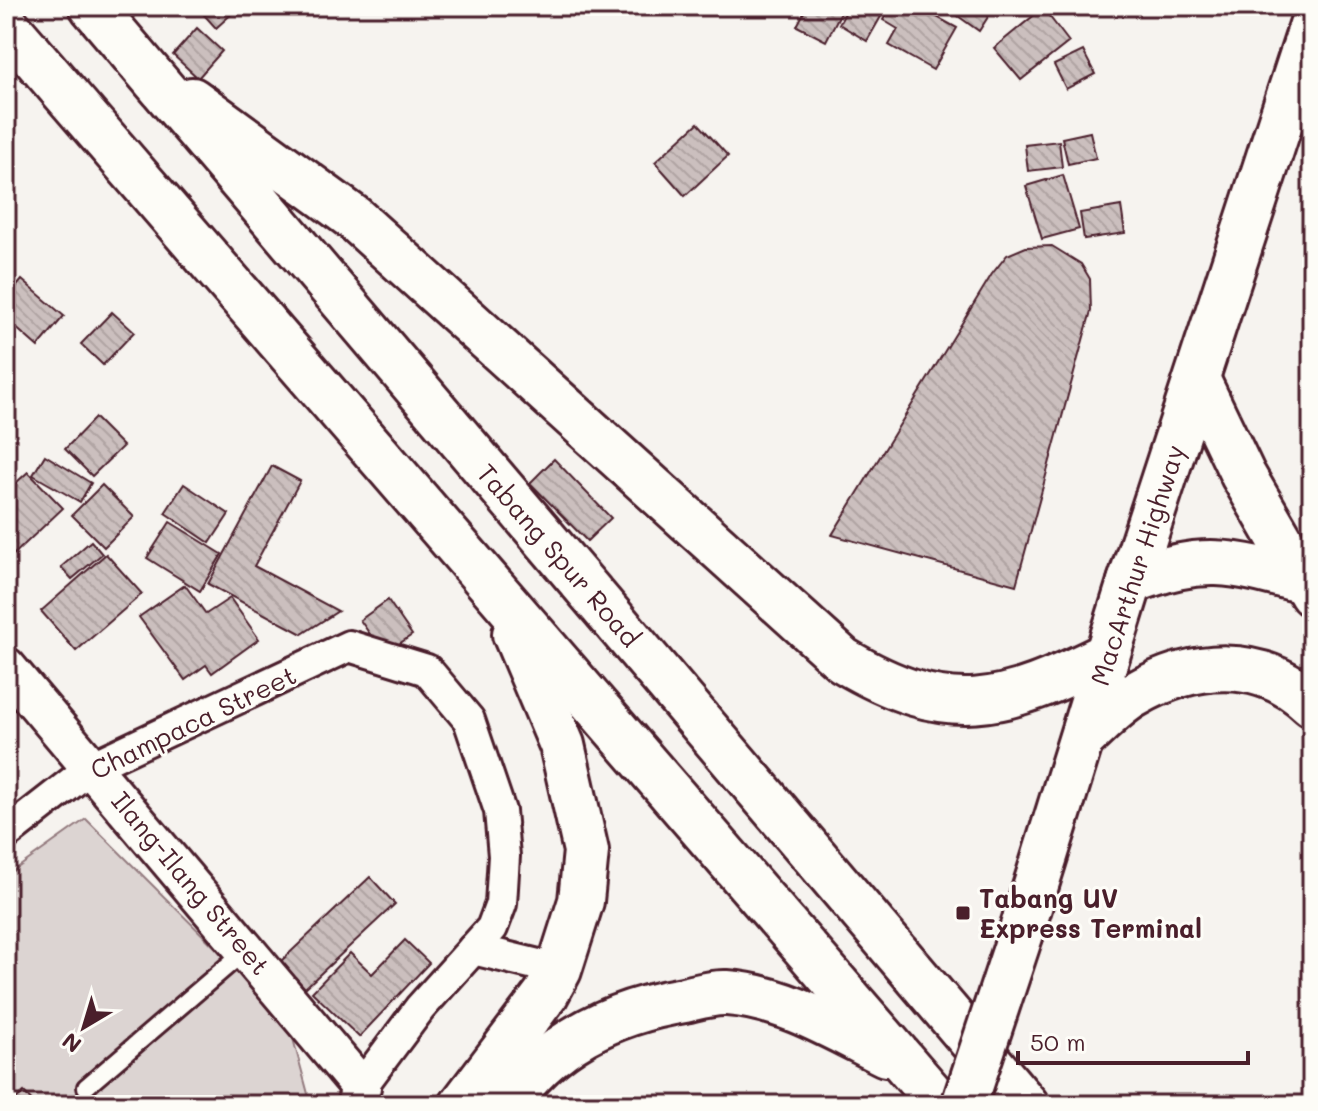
<svg xmlns="http://www.w3.org/2000/svg" width="1318" height="1111" font-family="Mali,sans-serif">
  <style>
    .green { fill: #dcd4d2; stroke: #937a7e; stroke-width: 2 }
    .building { fill: url(#building-back-hatch); stroke: #4a1f2b; stroke-width: 2 }
    .lines { fill: none; stroke-linecap: round; stroke-linejoin: round }
    .service-casing { stroke: #4a1f2b; stroke-width: 22 }
    .minor-casing { stroke: #4a1f2b; stroke-width: 36 }
    .tertiary-casing { stroke: #4a1f2b; stroke-width: 44 }
    .trunk-casing { stroke: #4a1f2b; stroke-width: 50 }
    .service { stroke: #fdfcf7; stroke-width: 16 }
    .minor { stroke: #fdfcf7; stroke-width: 30 }
    .tertiary { stroke: #fdfcf7; stroke-width: 38 }
    .trunk { stroke: #fdfcf7; stroke-width: 44 }
    .trunk-bridge-casing { stroke: #4a1f2b; stroke-width: 50; stroke-linecap: butt }
    .trunk-bridge { stroke: #fdfcf7; stroke-width: 44 }
    .poi-dot { fill: #4a1f2b; stroke: #fdfcf7; stroke-width: 3 }
    .labels { text-anchor: middle; dominant-baseline: central; stroke-width: 6; stroke-linejoin: round; paint-order: stroke }
    .street-label { font-size: 26px; fill: #4a1f2b; stroke: #fdfcf7 }
    .poi-label { font-size: 26px; font-weight: bold; fill: #4a1f2b; stroke: #fdfcf7; text-anchor: start }
  </style>
  <defs>
    <pattern id="building-back-hatch" width="6" height="6" patternUnits="userSpaceOnUse" patternTransform="scale(2)"><rect width="6" height="6" fill="#cbbfbe"/><path d="M-1 5l2 2M0 0l6 6M5-1l2 2" fill="none" stroke="#b0a4a3"/></pattern>
  </defs>
  <rect width="100%" height="100%" fill="#f6f3ef"/>
  <filter id="ink" filterUnits="userSpaceOnUse"><feTurbulence type="fractalNoise" baseFrequency=".0125" numOctaves="2"/><feDisplacementMap in="SourceGraphic" scale="16" xChannelSelector="R" yChannelSelector="G"/><feConvolveMatrix kernelMatrix="1 2 1 2 8 2 1 2 1" color-interpolation-filters="sRGB"/></filter>
  <g filter="url(#ink)">
    <polygon class="green" points="86,819 288,1020 311,1105 6,1105 6,876"/>
    <g class="building">
      <polygon points="196,6 234,6 237,9 216,28"/>
      <polygon points="807,6 844,6 826,41 797,26"/>
      <polygon points="849,6 887,6 867,41 839,24"/>
      <polygon points="891,6 917,6 957,28 933,70 889,45 898,29 883,20"/>
      <polygon points="944,6 995,6 979,31"/>
      <polygon points="1043,8 1069,42 1021,80 994,48"/>
      <polygon points="197,28 222,51 198,78 173,55"/>
      <polygon points="1083,51 1095,74 1066,89 1054,65"/>
      <polygon points="698,123 728,156 685,196 655,162"/>
      <polygon points="1090,132 1096,158 1068,164 1062,138"/>
      <polygon points="1059,141 1062,167 1028,171 1025,145"/>
      <polygon points="1063,175 1079,229 1042,239 1026,186"/>
      <polygon points="1121,206 1125,233 1084,239 1080,213"/>
      <polygon points="1052,246 1081,264 1090,279 1091,311 1016,585 832,535 992,274 1007,255 1026,247"/>
      <polygon points="22,280 64,316 38,347 6,319 6,299"/>
      <polygon points="112,312 134,332 103,365 81,344"/>
      <polygon points="95,418 123,446 92,476 65,449"/>
      <polygon points="45,455 91,483 80,502 33,475"/>
      <polygon points="554,459 611,518 587,541 530,483"/>
      <polygon points="272,466 300,481 254,566 338,611 302,634 208,584"/>
      <polygon points="28,472 63,508 8,560 6,492"/>
      <polygon points="184,484 229,514 210,543 165,513"/>
      <polygon points="102,485 134,517 104,547 72,515"/>
      <polygon points="170,522 222,554 200,591 147,558"/>
      <polygon points="91,541 102,554 72,579 61,567"/>
      <polygon points="106,554 142,594 76,651 41,611"/>
      <polygon points="185,585 206,614 230,598 259,639 212,673 206,665 185,680 139,617"/>
      <polygon points="388,600 412,635 384,654 360,620"/>
      <polygon points="370,877 395,904 305,988 280,962"/>
      <polygon points="405,940 429,963 359,1037 312,992 350,953 372,974"/>
      <polygon points="24,1092 36,1105 9,1105"/>
    </g>
    <g class="lines">
      <g class="service-casing">
        <polyline id="service" points="86,1087 246,950"/>
      </g>
      <g class="minor-casing">
        <g id="minor">
          <polyline points="6,834 93,766 349,646 427,670 469,720 500,811 504,856 501,904 492,928 420,1008 361,1087"/>
          <polyline points="473,949 559,970"/>
        </g>
      </g>
      <g class="tertiary-casing">
        <polyline id="tertiary" points="6,667 361,1087 356,1105"/>
      </g>
      <g class="trunk-casing">
        <g id="trunk">
          <polyline points="92,6 1026,1105"/>
          <polyline points="6,25 941,1105"/>
          <path d="M192,100L354,218L843,660C949,723 1002,707 1107,655"/>
          <polyline points="1197,379 1243,475 1312,594"/>
          <path d="M1130,582C1202,553 1231,561 1304,581"/>
          <path d="M1082,739C1098,725 1115,706 1134,695C1193,661 1261,655 1312,704"/>
          <polyline points="1021,933 1130,582 1312,25"/>
          <polyline points="462,1105 546,994 559,970 581,901 586,851 562,745 515,634"/>
          <path d="M507,1105C549,1042 611,1012 684,1000C697,997 713,992 727,993C784,997 836,1029 886,1054"/>
        </g>
      </g>
      <use href="#service" class="service"/>
      <use href="#minor" class="minor"/>
      <use href="#tertiary" class="tertiary"/>
      <use href="#trunk" class="trunk"/>
      <g class="trunk-bridge-casing">
        <polyline id="trunk-bridge" points="964,1105 1021,933"/>
      </g>
      <use href="#trunk-bridge" class="trunk-bridge"/>
    </g>
  </g>
  <rect class="poi-dot" x="955" y="905" width="16" height="16" rx="4"/>
  <g class="labels">
    <g class="street-label">
      <text transform="translate(559 555) rotate(49)">Tabang Spur Road</text>
      <text transform="translate(1137 565) rotate(-72)">MacArthur Highway</text>
      <text transform="translate(193 722) rotate(-26)">Champaca Street</text>
      <text transform="translate(191 883) rotate(50)">Ilang-Ilang Street</text>
    </g>
    <g class="poi-label">
      <text x="979" y="898">Tabang UV<tspan x="979" dy="30">Express Terminal</tspan></text>
    </g>
  </g>
  <rect width="1318" height="1111" fill="none" stroke="#fdfcf7" stroke-width="32"/>
  <rect x="16" y="16" width="1286" height="1079" fill="none" stroke="#4a1f2b" stroke-width="3" filter="url(#ink)"/>
  <g transform="translate(84 1027) rotate(218)" stroke="#fdfcf7" stroke-width="6" paint-order="stroke">
  <path d="M0-6L14 30L0 20L-14 30Z" fill="#4a1f2b"/>
  <text y="-12" font-size="22" font-weight="bold" text-anchor="middle" fill="#4a1f2b">N</text>
  </g>
  <path d="M1018 1051v12h230v-12" fill="none" stroke="#4a1f2b" stroke-width="4"/>
  <text x="1030" y="1051" font-size="24" fill="#4a1f2b" stroke="#fdfcf7" stroke-width="6" paint-order="stroke">50 m</text>
</svg>
